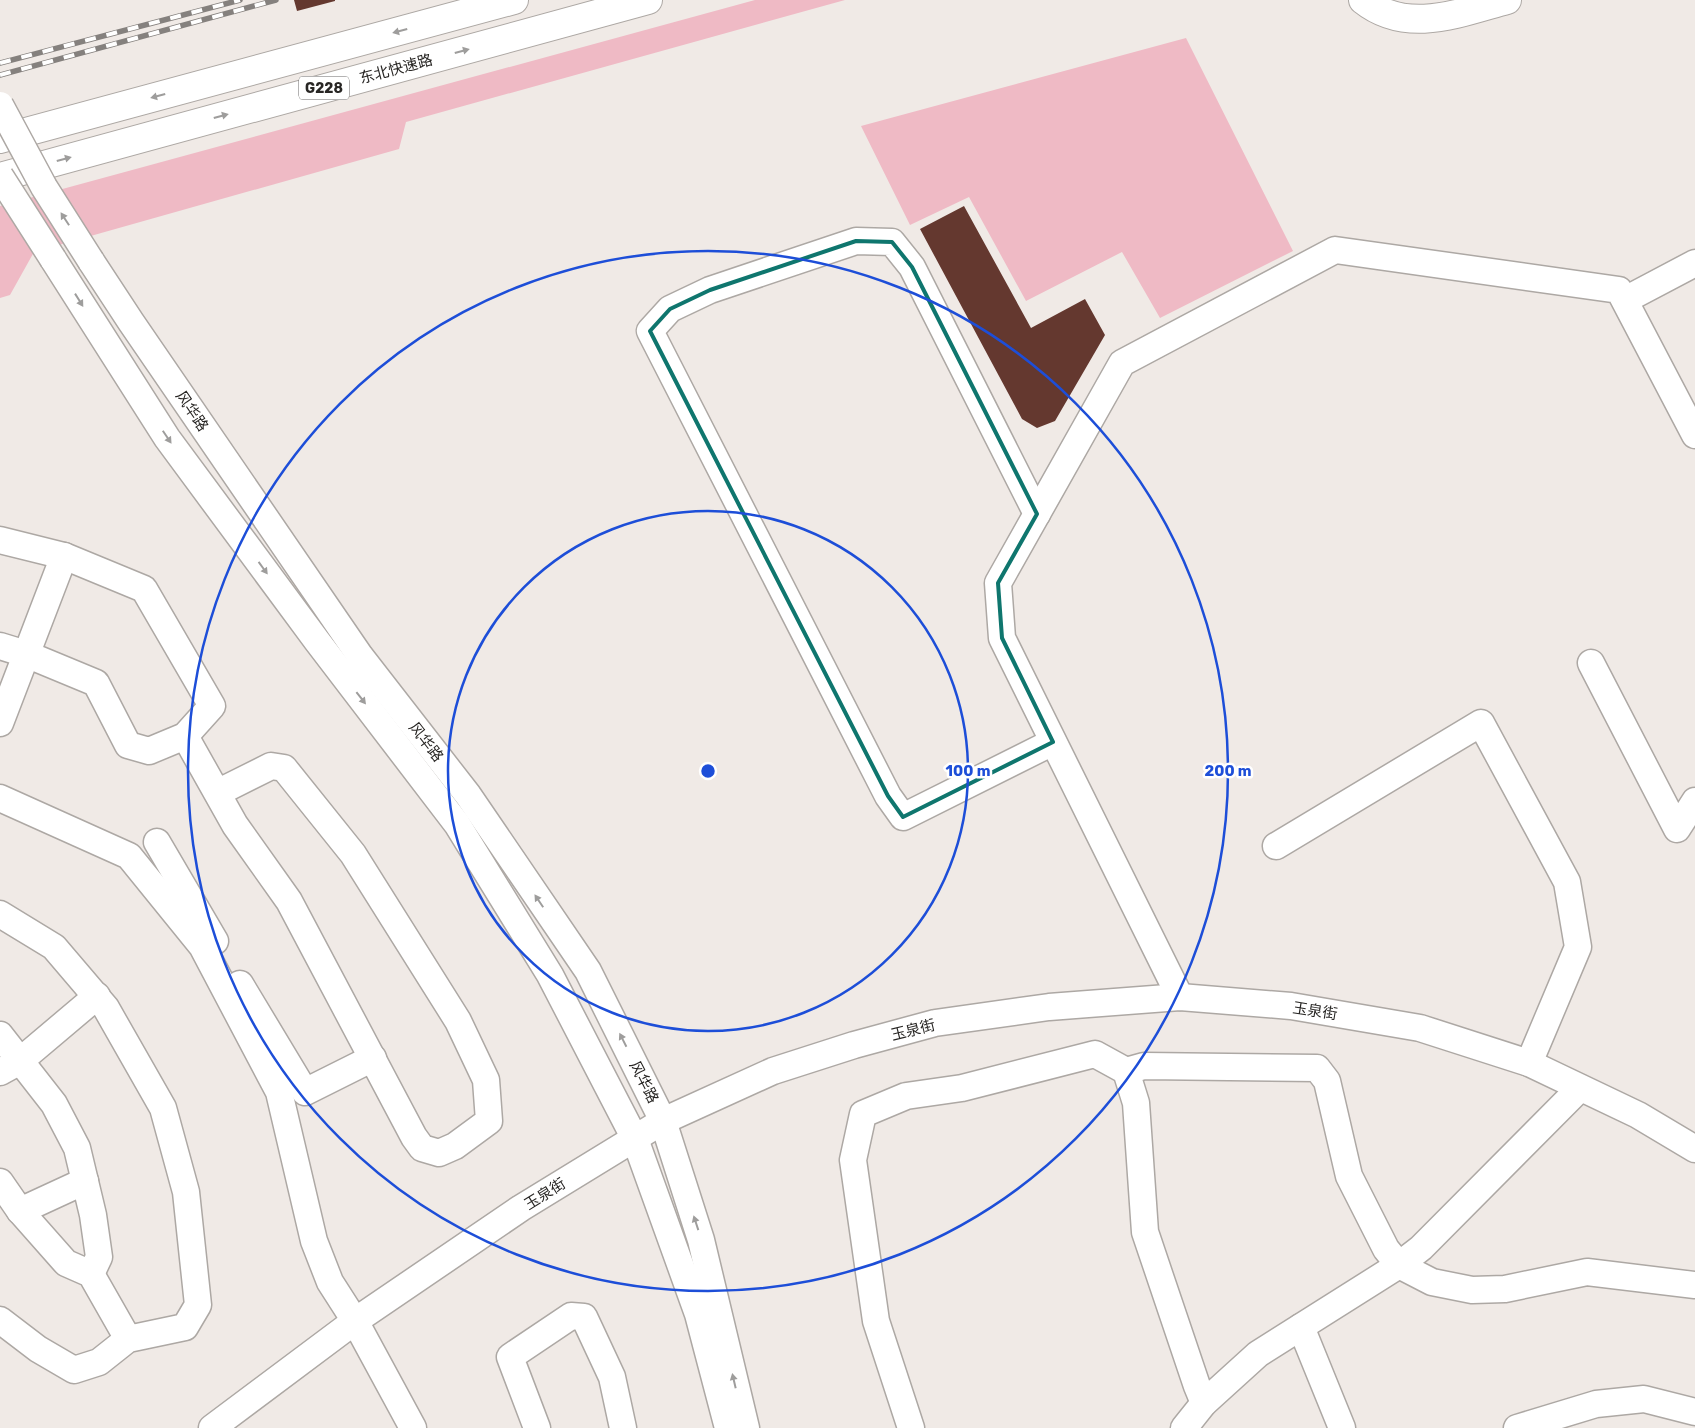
<svg xmlns="http://www.w3.org/2000/svg" width="1695" height="1428" font-family="Rubik,'Noto Sans SC',sans-serif">
  <style>
    .green { fill: #efbac5 }
    .building { fill: #64382f }
    .lines { fill: none; stroke-linecap: round; stroke-linejoin: round }
    .minor-casing { stroke: #ada8a4; stroke-width: 29 }
    .highway-casing { stroke: #ada8a4; stroke-width: 30 }
    .minor { stroke: #fff; stroke-width: 26 }
    .highway { stroke: #fff; stroke-width: 28 }
    .rail-casing { stroke: #85817e; stroke-width: 5.5 }
    .rail { stroke: #fff; stroke-width: 4; stroke-dasharray: 11; stroke-linecap: butt }
    .minor-bridge-casing { stroke: #ada8a4; stroke-width: 29; stroke-linecap: butt }
    .minor-bridge { stroke: #fff; stroke-width: 26 }
    .oneway { fill: #9e9d9c }
    .marked { fill: none; stroke: #0f766e; stroke-width: 4; stroke-linejoin: round }
    .ring { fill: none; stroke: #1d4ed8; stroke-width: 2.5 }
    .labels { text-anchor: middle; dominant-baseline: central; stroke-width: 5; stroke-linejoin: round; paint-order: stroke }
    .shield { fill: #fff; stroke: #686766; stroke-width: 1 }
    .shield-label { font-size: 14px; font-weight: bold; fill: #282624 }
    .street-label { font-size: 15px; fill: #282624; stroke: #fff }
    .centre { fill: #1d4ed8; stroke: #fff; stroke-width: 2.5 }
    .ring-label { font-size: 15px; text-anchor: middle; font-weight: bold; fill: #1d4ed8; stroke: #fff; stroke-width: 5; stroke-linejoin: round; paint-order: stroke }
  </style>
  <rect width="100%" height="100%" fill="#f0eae6"/>
  <g class="green">
    <polygon points="755,0 845,0 406,122 399,149 34,252 10,295 0,298 0,206"/>
    <polygon points="1186,38 1293,251 1160,318 1122,252 1026,301 969,197 910,225 861,126"/>
  </g>
  <g class="building">
    <polygon points="294,0 335,0 335,1 297,11"/>
    <polygon points="964,206 1031,328 1085,299 1105,335 1055,421 1037,428 1022,419 920,229"/>
  </g>
  <g class="lines">
    <g class="minor-casing">
      <g id="minor">
        <polyline points="53,259 167,438 317,641 457,824 550,975 635,1139 698,1314 728,1428"/>
        <polyline points="91,261 131,322 360,656 468,795 588,971 663,1121 701,1240 746,1428"/>
        <polyline points="1625,300 1695,263"/>
        <polyline points="1037,514 912,267 892,242 856,241 710,290 670,309 650,331 888,796 903,817 1053,742"/>
        <polyline points="0,540 64,556 144,589 212,706 185,736 149,751 128,745 96,683 26,654 0,646"/>
        <polyline points="1591,663 1677,829 1695,801"/>
        <polyline points="0,723 64,556"/>
        <polyline points="185,736 235,825 289,901 414,1137 422,1148 439,1153 455,1146 489,1121 486,1080 458,1021 353,854 284,768 271,766 217,793"/>
        <polyline points="0,798 129,856 202,946 279,1092 314,1241 330,1282 355,1321 413,1428"/>
        <polyline points="157,842 215,941"/>
        <polyline points="1276,846 1481,723 1567,882 1578,947 1529,1063"/>
        <polyline points="0,914 54,947 106,1008 163,1108 186,1192 198,1305 185,1327 128,1339 99,1362 74,1370 38,1349 0,1320"/>
        <polyline points="240,984 305,1092 373,1058"/>
        <polyline points="1180,997 1002,638 998,583 1122,363 1335,250 1619,290 1695,435"/>
        <polyline points="0,1035 54,1104 77,1148 93,1215 99,1257 91,1274"/>
        <polyline points="1126,1071 1144,1066 1317,1068 1327,1081 1349,1176 1386,1249 1399,1265 1432,1282 1472,1290 1505,1289 1587,1272 1695,1285"/>
        <polyline points="0,1072 20,1061 97,996"/>
        <polyline points="0,1182 20,1211 66,1263 91,1274 128,1339"/>
        <polyline points="20,1211 85,1181"/>
        <polyline points="1301,1327 1342,1428"/>
        <polyline points="212,1428 355,1321 521,1208 663,1121 773,1071 854,1045 935,1023 1049,1007 1180,997 1291,1006 1420,1028 1529,1063 1638,1115 1695,1149"/>
        <polyline points="537,1428 510,1357 571,1316 584,1317 612,1377 623,1428"/>
        <polyline points="911,1428 876,1321 853,1160 863,1114 906,1096 962,1088 1095,1054 1126,1071 1136,1103 1145,1232 1197,1386 1204,1403"/>
        <polyline points="1184,1428 1204,1403 1258,1354 1399,1265 1421,1248 1580,1088"/>
        <polyline points="1517,1428 1596,1404 1644,1399 1695,1412"/>
      </g>
    </g>
    <g class="highway-casing">
      <g id="highway">
        <path d="M1363,0C1407,35 1459,13 1507,0"/>
        <polyline points="0,139 514,0"/>
        <polyline points="0,177 648,0"/>
      </g>
    </g>
    <use href="#minor" class="minor"/>
    <use href="#highway" class="highway"/>
    <g class="rail-casing">
      <g id="rail">
        <polyline points="0,63 240,0"/>
        <polyline points="0,75 276,0"/>
      </g>
    </g>
    <use href="#rail" class="rail"/>
    <g class="minor-bridge-casing">
      <g id="minor-bridge">
        <polyline points="0,105 44,187 91,261"/>
        <polyline points="0,176 53,259"/>
      </g>
    </g>
    <use href="#minor-bridge" class="minor-bridge"/>
  </g>
  <defs><path id="oneway-solid" d="M-6-.8H1V-3.2L6.5 0L1 3.2V.8H-6Z" transform="scale(1.25)"/></defs>
  <g class="oneway">
    <use href="#oneway-solid" transform="translate(400 31) rotate(165)"/>
    <use href="#oneway-solid" transform="translate(462 51) rotate(-15)"/>
    <use href="#oneway-solid" transform="translate(158 96) rotate(165)"/>
    <use href="#oneway-solid" transform="translate(221 116) rotate(-15)"/>
    <use href="#oneway-solid" transform="translate(64 159) rotate(-15)"/>
    <use href="#oneway-solid" transform="translate(65 219) rotate(-123)"/>
    <use href="#oneway-solid" transform="translate(79 300) rotate(58)"/>
    <use href="#oneway-solid" transform="translate(167 437) rotate(56)"/>
    <use href="#oneway-solid" transform="translate(263 568) rotate(54)"/>
    <use href="#oneway-solid" transform="translate(361 698) rotate(52)"/>
    <use href="#oneway-solid" transform="translate(539 901) rotate(-124)"/>
    <use href="#oneway-solid" transform="translate(623 1040) rotate(-117)"/>
    <use href="#oneway-solid" transform="translate(696 1223) rotate(-108)"/>
    <use href="#oneway-solid" transform="translate(734 1381) rotate(-103)"/>
  </g>
  <path class="marked" d="M856,241L892,242L912,267L1037,514L998,583L1002,638L1053,742L903,817L888,796L650,331L670,309L710,290Z"/>
  <g class="ring">
    <circle cx="708" cy="771" r="260"/>
    <circle cx="708" cy="771" r="520"/>
  </g>
  <g class="labels">
    <rect class="shield" x="299" y="76.5" width="50" height="23" rx="4"/>
    <g class="shield-label">
      <text x="324" y="88">G228</text>
    </g>
    <g class="street-label">
      <text transform="translate(396 69) rotate(-15)">东北快速路</text>
      <text transform="translate(192 411) rotate(56)">风华路</text>
      <text transform="translate(426 742) rotate(52)">风华路</text>
      <text transform="translate(1315 1011) rotate(9)">玉泉街</text>
      <text transform="translate(913 1030) rotate(-14)">玉泉街</text>
      <text transform="translate(644 1082) rotate(63)">风华路</text>
      <text transform="translate(545 1194) rotate(-32)">玉泉街</text>
    </g>
  </g>
  <circle cx="708" cy="771" r="8" class="centre"/>
  <g class="ring-label">
    <text x="968" y="776">100 m</text>
    <text x="1228" y="776">200 m</text>
  </g>
</svg>
